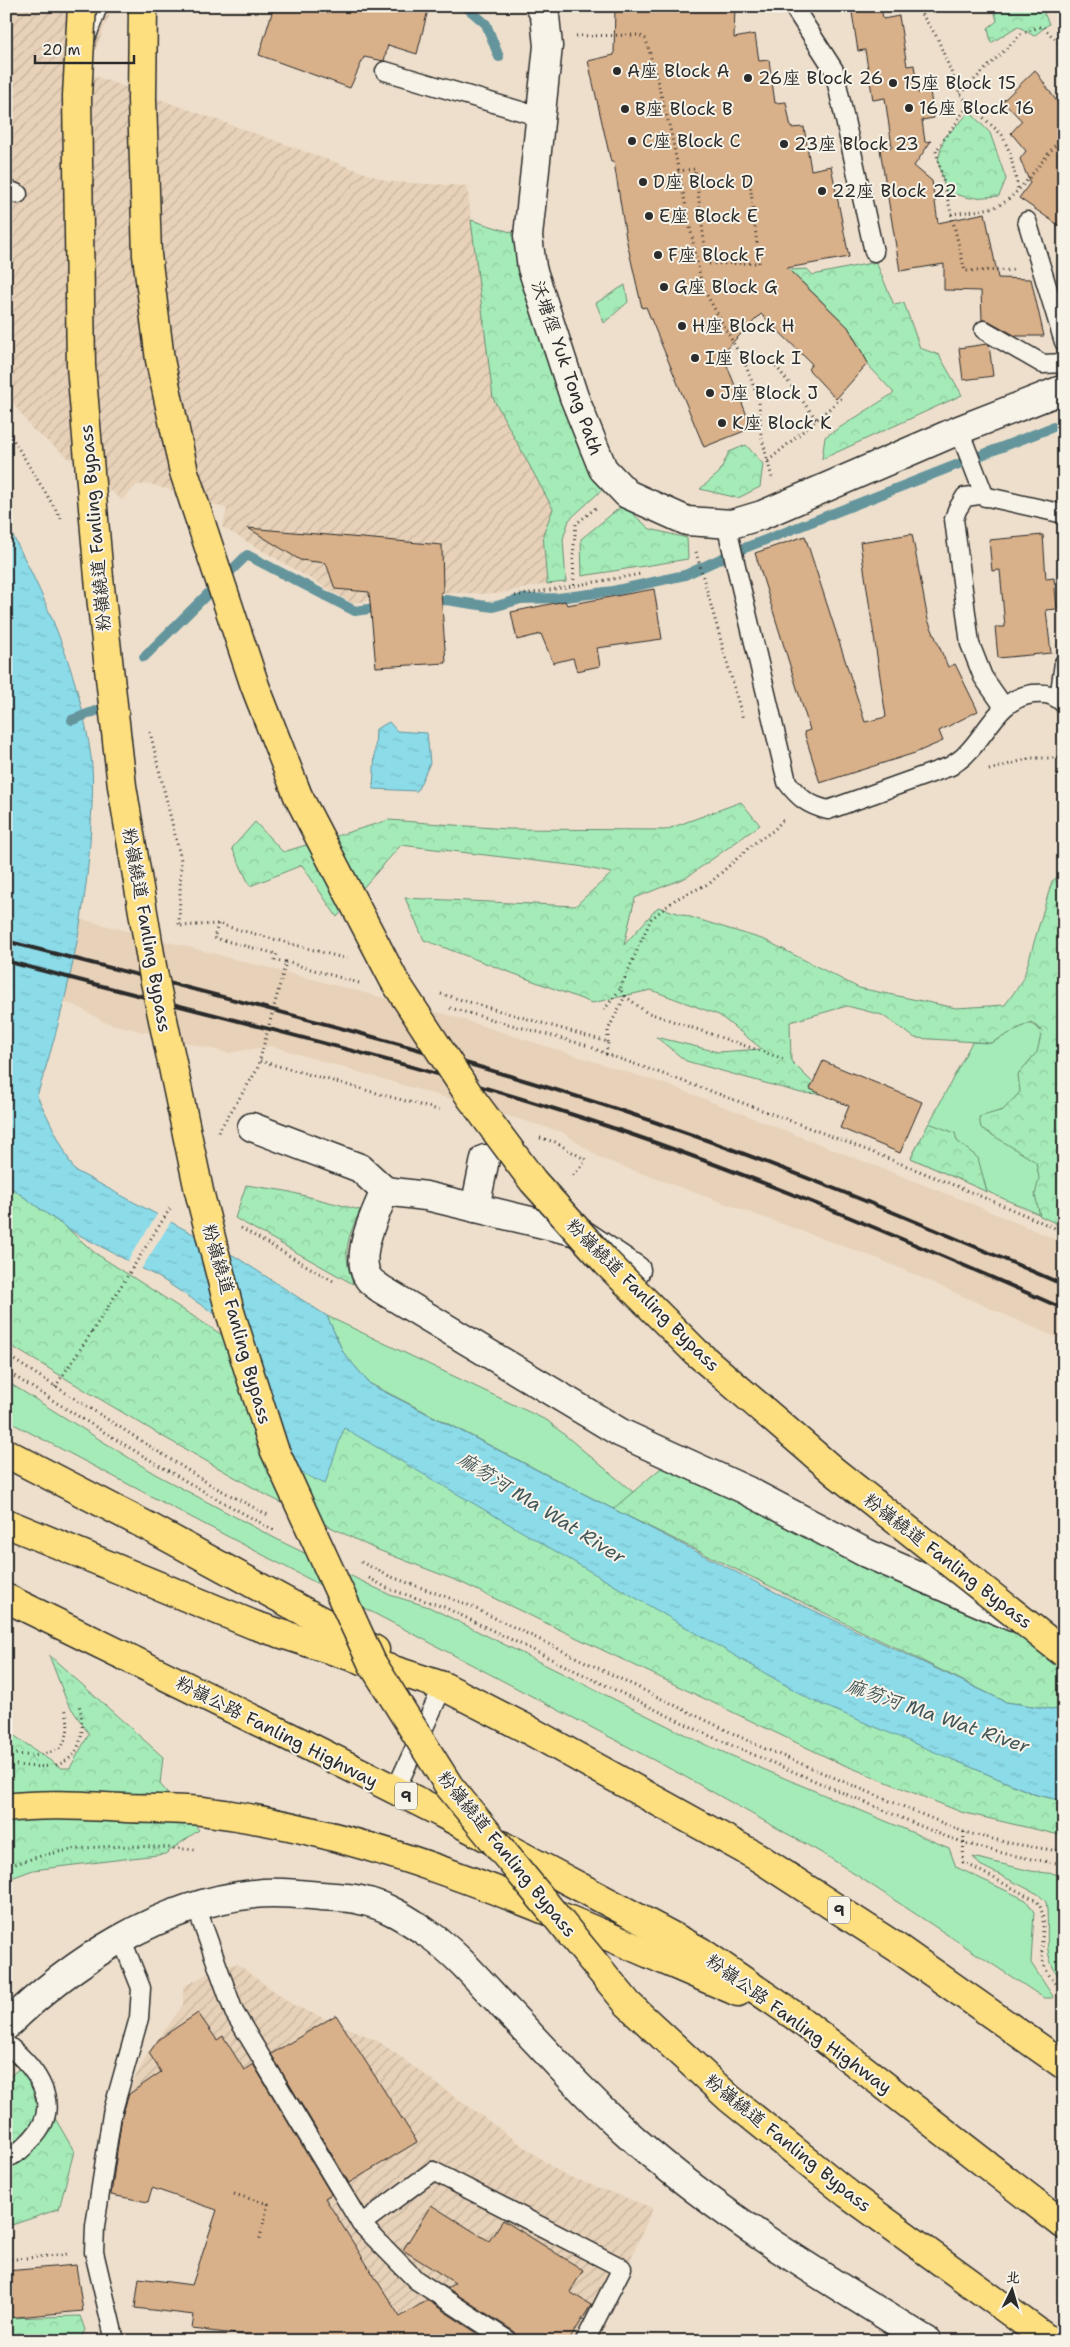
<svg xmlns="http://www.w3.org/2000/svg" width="1070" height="2347" font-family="'Shantell Sans','LXGW WenKai TC',sans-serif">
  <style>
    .built { fill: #e7d1b8 }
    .industrial { fill: url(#industrial-furrows) }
    .green { fill: #a5ebb7; stroke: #688b71 }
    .forest { fill: url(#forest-crowns); stroke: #688b71 }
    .water { fill: url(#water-ripples); stroke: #65959c }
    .pier { fill: #eedfcc }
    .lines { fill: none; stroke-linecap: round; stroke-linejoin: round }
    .stream { stroke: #65959c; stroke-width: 10 }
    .building { fill: #d8b089; stroke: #2b2b2b }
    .service-casing { stroke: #2b2b2b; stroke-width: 21 }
    .minor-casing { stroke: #2b2b2b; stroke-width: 31 }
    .secondary-casing { stroke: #2b2b2b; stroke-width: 31 }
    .motorway-casing { stroke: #2b2b2b; stroke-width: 31 }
    .path { stroke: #2b2b2b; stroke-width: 3; stroke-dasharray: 1 4; stroke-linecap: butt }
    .service { stroke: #f7f3e8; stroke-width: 18 }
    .minor { stroke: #f7f3e8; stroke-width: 28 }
    .secondary { stroke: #f7f3e8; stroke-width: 28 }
    .motorway { stroke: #fddf80; stroke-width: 28 }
    .rail { stroke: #2b2b2b; stroke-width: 4 }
    .motorway-bridge-casing { stroke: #2b2b2b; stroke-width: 31; stroke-linecap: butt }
    .path-bridge { stroke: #2b2b2b; stroke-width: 3; stroke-dasharray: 1 4; stroke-linecap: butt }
    .motorway-bridge { stroke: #fddf80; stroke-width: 28 }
    .poi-dot { fill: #2b2b2b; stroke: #f7f3e8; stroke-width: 2 }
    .labels { text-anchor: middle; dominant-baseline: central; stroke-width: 4; stroke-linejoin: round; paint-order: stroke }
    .shield { fill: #f7f3e8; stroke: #686764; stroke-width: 1 }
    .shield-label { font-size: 16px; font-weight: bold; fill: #2b2b2b }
    .poi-label { font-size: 18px; fill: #2b2b2b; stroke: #f7f3e8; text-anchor: start }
    .street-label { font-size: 18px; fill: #2b2b2b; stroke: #f7f3e8 }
    .water-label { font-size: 19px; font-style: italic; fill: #43575a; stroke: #f7f3e8 }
  </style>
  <defs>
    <pattern id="industrial-furrows" width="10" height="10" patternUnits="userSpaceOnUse" patternTransform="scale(1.25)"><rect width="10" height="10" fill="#e7d1b8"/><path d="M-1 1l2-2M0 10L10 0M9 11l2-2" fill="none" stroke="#c6b49e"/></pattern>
    <pattern id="forest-crowns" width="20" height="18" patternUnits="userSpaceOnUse" patternTransform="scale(1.25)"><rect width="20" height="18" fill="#a5ebb7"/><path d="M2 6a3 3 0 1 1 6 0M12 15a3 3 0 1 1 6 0" fill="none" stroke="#8eca9e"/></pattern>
    <pattern id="water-ripples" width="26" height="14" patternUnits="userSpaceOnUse" patternTransform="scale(1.25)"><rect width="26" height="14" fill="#8bdbe8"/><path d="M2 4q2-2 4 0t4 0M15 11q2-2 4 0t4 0" fill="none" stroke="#78bcc7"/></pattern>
  </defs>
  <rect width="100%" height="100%" fill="#eedfcc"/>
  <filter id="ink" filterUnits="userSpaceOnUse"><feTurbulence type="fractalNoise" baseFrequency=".02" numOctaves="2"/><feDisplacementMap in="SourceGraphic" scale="10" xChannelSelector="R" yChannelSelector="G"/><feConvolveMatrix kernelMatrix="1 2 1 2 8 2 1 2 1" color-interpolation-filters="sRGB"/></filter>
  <g filter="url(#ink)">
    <polygon class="built" points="6,917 81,919 445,1014 671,1086 970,1203 1064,1243 1064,1341 879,1259 602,1159 562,1132 271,1046 228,1053 104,1022 77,1006 6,987"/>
    <g class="industrial">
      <polygon points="6,6 113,6 86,73 390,182 467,186 473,232 573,498 543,534 547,584 496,594 430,592 352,603 222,527 227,509 151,484 137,485 122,500 32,429 6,393"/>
      <polygon points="237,1964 293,2005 378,2041 562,2174 653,2208 612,2302 599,2341 263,2341 273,2203 157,2167 148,2202 110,2194 122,2104 146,2056 183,2005 183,1987 218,1968"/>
    </g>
    <g class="green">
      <polygon points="1029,1022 1060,1045 1052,1220 911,1158 972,1042 991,1043"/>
      <polygon points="327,1316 548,1421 633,1492 625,1515 369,1383 343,1352"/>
      <polygon points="6,1381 155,1474 282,1542 390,1595 429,1607 704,1744 949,1848 956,1867 1026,1900 1034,1912 1031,1963 1054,1998 1044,1998 827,1856 682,1775 6,1420"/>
      <path d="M973,1857L1031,1871L1064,1875V1982C1039,1958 1051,1932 1046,1902L1038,1894L980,1865Z"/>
    </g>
    <g class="forest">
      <polygon points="993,6 1041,6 1049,24 1034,36 1018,26 991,43 988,28 997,21"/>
      <polygon points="970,112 990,133 1006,179 999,196 970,198 946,192 938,160 944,138"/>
      <polygon points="471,220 520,235 604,488 569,520 563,539 566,582 547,584 543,534 553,509 493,398"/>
      <polygon points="876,262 894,305 904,303 920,348 939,355 962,395 822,459 825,437 894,393 870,367 848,327 802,282 779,297 755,272 807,269 813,275"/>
      <polygon points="625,285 628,302 604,323 596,303"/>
      <polygon points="746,445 763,464 760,487 738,498 700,489 719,473 729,452"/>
      <polygon points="623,505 650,529 687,538 688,559 582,576 581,539"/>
      <polygon points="741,802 760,825 687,877 635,898 624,945 658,907 765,940 859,988 956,1008 1005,1005 1023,980 1052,881 1064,873 1064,1227 1040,1216 1035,1195 1039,1178 1036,1162 981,1128 979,1117 1003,1110 1020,1092 1018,1074 1037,1052 1042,1031 1031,1022 991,1043 915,1038 882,1015 847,1006 790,1022 791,1061 824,1094 801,1093 686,1061 656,1037 718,1052 762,1049 719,1015 651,990 592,1003 424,940 405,898 575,906 612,873 578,866 401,845 337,917 302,865 250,886 232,848 255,822 283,852 389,820 506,829 665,830"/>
      <polygon points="929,1123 955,1133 957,1141 978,1158 987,1192 911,1158"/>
      <polygon points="6,1184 68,1229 95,1253 244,1349 344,1427 807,1696 1036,1795 1064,1801 1064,1836 961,1812 837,1762 460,1582 373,1548 268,1496 162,1436 6,1343"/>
      <path d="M246,1185L286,1191L360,1210C347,1240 342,1252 353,1284L235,1218Z"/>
      <polygon points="661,1468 701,1469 1036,1625 1064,1634 1064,1711 1006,1702 613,1509"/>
      <polygon points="49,1655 163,1757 160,1784 199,1830 165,1854 33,1870 6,1880 6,1730 61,1768 70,1768 89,1734 67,1702"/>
      <polygon points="24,2065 74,2151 59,2209 6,2227 6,2079"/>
      <polygon points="80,2316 85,2330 79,2341 6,2341 6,2318"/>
    </g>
    <g class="water">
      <path d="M6,523C45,595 80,675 91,757C94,779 92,802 91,825C87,917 65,1008 37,1096L74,1170L236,1257L327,1316L343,1352L369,1383L375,1387L775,1592L1006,1702L1064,1711V1801L1037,1795L811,1700L344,1428L325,1484L265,1455L235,1327L160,1278L68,1229L6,1184Z"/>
      <polygon points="389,722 397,731 427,733 430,763 417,791 373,789 376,729"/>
    </g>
    <polygon class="pier" points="158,1213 172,1220 140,1271 126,1263"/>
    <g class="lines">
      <g class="stream">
        <polyline points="465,6 486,24 499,57"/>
        <polyline points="429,601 446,600 493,607 521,599 558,598 613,591 685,575 742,549 1053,427"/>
        <polyline points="144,657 247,555 355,611 382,607"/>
        <polyline points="72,720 98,710"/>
      </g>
    </g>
    <g class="building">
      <polygon points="274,6 429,6 417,54 388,45 384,61 364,57 350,88 259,55"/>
      <polygon points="615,6 735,6 734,38 755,34 759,61 769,60 775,103 786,102 791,128 804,127 811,170 831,166 849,257 787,268 848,327 868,363 836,399 808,369 812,364 761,314 722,353 752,428 704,447 646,307 642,308 626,238 614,162 611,162 588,61 614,55"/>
      <polygon points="851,6 881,6 883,19 899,16 907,66 914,65 918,93 930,91 934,118 922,120 925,142 931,141 914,166 932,181 938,223 985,213 998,278 1031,279 1044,336 1016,336 989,321 982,320 981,291 944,290 944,264 900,271 880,149 892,147 885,98 873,100 865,50 858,51"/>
      <polygon points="1035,70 1064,112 1064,229 1019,198 1030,183 1020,159 1026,151 1011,133 1022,121 1003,101"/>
      <polygon points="987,344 989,345 993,376 963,380 959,348"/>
      <polygon points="248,528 442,545 443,592 441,592 446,663 376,667 369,592 335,589 326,563 300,560"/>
      <polygon points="912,534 928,620 948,667 955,664 978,711 939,731 943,741 915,753 820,783 804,732 810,730 755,553 805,536 865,722 886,717 860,542"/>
      <polygon points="1043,535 1046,579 1054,578 1057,609 1046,610 1051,653 998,658 995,627 1005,627 1000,570 992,571 989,540"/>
      <polygon points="654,589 662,639 597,648 600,666 577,671 573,658 553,663 541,634 517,640 511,612 565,601 567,605"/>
      <polygon points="823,1061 922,1102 900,1153 840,1128 849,1106 810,1089"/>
      <polygon points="198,2013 217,2040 223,2036 244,2070 253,2064 331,2194 325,2198 400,2317 427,2300 489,2341 263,2341 261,2337 192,2329 194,2315 135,2308 139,2278 192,2285 217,2210 152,2188 148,2202 111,2195 122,2116 129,2094 161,2072 149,2053 159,2039"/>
      <polygon points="336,2015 417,2142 349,2183 271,2054"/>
      <polygon points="431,2205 489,2241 503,2220 583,2270 570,2292 591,2305 569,2341 520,2341 515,2332 447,2288 455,2283 403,2250"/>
      <polygon points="76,2265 83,2311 6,2318 6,2271"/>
    </g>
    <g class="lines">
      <g class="service-casing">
        <g id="service">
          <polyline points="793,6 834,70 874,252"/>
          <polyline points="87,36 98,6"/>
          <polyline points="385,71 541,117"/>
          <polyline points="6,189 18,194"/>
          <polyline points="1027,221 1064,342"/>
          <polyline points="984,330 1043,364 1064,363"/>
          <polyline points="959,430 985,497"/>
          <path d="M726,524L787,782C799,798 808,805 828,810L951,766C956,762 962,759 966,754C988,733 999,698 1033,694C1047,693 1053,694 1064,704"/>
          <polyline points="1059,699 1064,663"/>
          <polyline points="1004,707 983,677 970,644 954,519 957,510 965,497 979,495 1064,514"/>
          <polyline points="395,1791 443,1686"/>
          <polyline points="196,1906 234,2012 361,2224 416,2280 509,2341"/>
          <path d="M6,2044C37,2068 65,2106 31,2140C23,2148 17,2155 6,2158"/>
          <polyline points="361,2224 433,2171 622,2268 585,2341"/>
          <polyline points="115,2341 94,2252 95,2226 112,2114 139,2018 141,1988 122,1940"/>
        </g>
      </g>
      <g class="minor-casing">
        <g id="minor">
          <polyline points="540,6 545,16 548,46 528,236 532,268 574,397 603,469 627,494 687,521 732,524 762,515 959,430 1064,389"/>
          <polyline points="252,1127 360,1168 385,1191"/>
          <polyline points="475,1208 485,1159"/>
          <path d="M636,1270L581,1233L426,1196L385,1191C376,1212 353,1257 369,1279C372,1283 377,1286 381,1289L621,1433L746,1490L866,1553L1013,1617"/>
        </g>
      </g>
      <g class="secondary-casing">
        <path id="secondary" d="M6,2026C72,1961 160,1904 254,1894C276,1891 299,1894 321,1896C334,1897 348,1897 360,1900C386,1905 409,1920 430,1935C457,1954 479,1981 502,2005C546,2051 588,2099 636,2141C725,2219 826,2279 927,2341"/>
      </g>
      <g class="motorway-casing">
        <g id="motorway">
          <polyline points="6,1453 149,1527 375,1650"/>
          <polyline points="6,1523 254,1625 443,1686 527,1729 756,1856 899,1949 1064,2065"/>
          <polyline points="6,1598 300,1742 443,1814 700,1951 795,2016 1064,2225"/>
          <path d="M6,1808C45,1803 86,1806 125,1808C150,1809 176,1809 202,1811C386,1833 569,1920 738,1992"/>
        </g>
      </g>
      <g class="path">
        <polyline points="916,6 937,37 960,94 969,104 936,151 965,271 1015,270"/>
        <polyline points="576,36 639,35 646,39 670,128 702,286 746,366 759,401 761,435 772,478"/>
        <polyline points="960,94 1021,34 1042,26 1060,44"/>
        <polyline points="969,104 1002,135 1010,153 1018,189"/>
        <polyline points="678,171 695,169 707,264 759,263 749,173"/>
        <path d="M951,214C965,212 980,211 994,207C1017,201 1043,157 1062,138"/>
        <polyline points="773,362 817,420"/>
        <polyline points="6,428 62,520"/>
        <polyline points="768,461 843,397"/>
        <polyline points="696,552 743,719"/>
        <polyline points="574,585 573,556 576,524 597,507"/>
        <polyline points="515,596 641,574"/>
        <polyline points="150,732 181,860 179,926 218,924 347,959"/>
        <polyline points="989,770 1031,758 1064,758"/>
        <polyline points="218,924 214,938 277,954 275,960 286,962"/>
        <polyline points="441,994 608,1042 606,1054 589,1046"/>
        <polyline points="625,996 646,1012 784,1059"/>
        <polyline points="604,1010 620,989"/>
        <polyline points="608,1042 608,1030 625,996 620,989 651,919 676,899 710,883 753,844 774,830 782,821 786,820"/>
        <path d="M606,1054C761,1108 914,1166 1064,1232"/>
        <polyline points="260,1061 442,1111"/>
        <polyline points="540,1138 555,1142 586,1160 572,1177"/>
        <polyline points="241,1228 335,1282"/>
        <polyline points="6,1355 211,1485 270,1516"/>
        <path d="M6,1371C95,1427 183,1482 276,1531"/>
        <polyline points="55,1387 92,1332"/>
        <polyline points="361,1562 389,1576 466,1604 761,1747 964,1832 1009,1843 1064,1852"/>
        <path d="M369,1578L389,1589L444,1607L710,1736L937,1833C978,1849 1020,1858 1064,1864"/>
        <path d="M6,1753L34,1756L59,1750C70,1737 69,1723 65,1707"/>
        <path d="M6,1764C30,1766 66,1774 78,1747C84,1732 83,1720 79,1705"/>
        <path d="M964,1832L963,1862L1037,1901C1055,1926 1023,1960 1064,1990"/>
        <path d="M6,1867C22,1862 38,1856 54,1853C102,1843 149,1846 197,1850"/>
        <polyline points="234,2194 268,2204 259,2242"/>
        <polyline points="6,2260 68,2254"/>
      </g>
      <use href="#service" class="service"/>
      <use href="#minor" class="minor"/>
      <use href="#secondary" class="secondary"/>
      <use href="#motorway" class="motorway"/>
      <g class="rail">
        <path d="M6,941C210,994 416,1044 616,1109C769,1159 917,1221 1064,1285"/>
        <path d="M6,961C190,1010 377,1053 558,1110C731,1165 898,1236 1064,1309"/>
      </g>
      <g class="motorway-bridge-casing">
        <g id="motorway-bridge">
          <polyline points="82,6 77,96 81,366 99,578 122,786 153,972 199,1191 230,1312 274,1449 372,1663 449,1786 628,2004 729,2098 848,2194 1050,2341"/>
          <polyline points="143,6 142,99 147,255 160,360 184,472 255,686 298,796 394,980 471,1098 533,1181 606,1262 696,1352 835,1472 1064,1653"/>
        </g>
      </g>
      <g class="path-bridge">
        <polyline points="450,1008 589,1046"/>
        <polyline points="218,1132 257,1070 286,962 359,983"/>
        <polyline points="92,1332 171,1207"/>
      </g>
      <use href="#motorway-bridge" class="motorway-bridge"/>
    </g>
  </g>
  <g class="poi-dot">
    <circle cx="617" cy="71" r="5"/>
    <circle cx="748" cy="78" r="5"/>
    <circle cx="893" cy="83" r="5"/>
    <circle cx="909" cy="108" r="5"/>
    <circle cx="625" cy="109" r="5"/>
    <circle cx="632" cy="141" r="5"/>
    <circle cx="784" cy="144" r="5"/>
    <circle cx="643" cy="182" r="5"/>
    <circle cx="822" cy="191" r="5"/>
    <circle cx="649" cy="216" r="5"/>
    <circle cx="658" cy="255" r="5"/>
    <circle cx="664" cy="287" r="5"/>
    <circle cx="682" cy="326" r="5"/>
    <circle cx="695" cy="358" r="5"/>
    <circle cx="710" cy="393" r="5"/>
    <circle cx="722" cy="423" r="5"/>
  </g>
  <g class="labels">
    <g class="shield">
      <rect x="395" y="1782.5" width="22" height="27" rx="4"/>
      <rect x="828" y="1896.5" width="22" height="27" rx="4"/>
    </g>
    <g class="shield-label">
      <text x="406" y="1796">9</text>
      <text x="839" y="1910">9</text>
    </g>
    <g class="poi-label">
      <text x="627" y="71">A座 Block A</text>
      <text x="758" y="78">26座 Block 26</text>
      <text x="903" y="83">15座 Block 15</text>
      <text x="919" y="108">16座 Block 16</text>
      <text x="635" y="109">B座 Block B</text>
      <text x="642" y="141">C座 Block C</text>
      <text x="794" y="144">23座 Block 23</text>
      <text x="653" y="182">D座 Block D</text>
      <text x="832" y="191">22座 Block 22</text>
      <text x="659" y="216">E座 Block E</text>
      <text x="668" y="255">F座 Block F</text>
      <text x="674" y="287">G座 Block G</text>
      <text x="692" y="326">H座 Block H</text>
      <text x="705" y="358">I座 Block I</text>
      <text x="720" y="393">J座 Block J</text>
      <text x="732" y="423">K座 Block K</text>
    </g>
    <g class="street-label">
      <text transform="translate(567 368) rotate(71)">沃塘徑 Yuk Tong Path</text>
      <text transform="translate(95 528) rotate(-95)">粉嶺繞道 Fanling Bypass</text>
      <text transform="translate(147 930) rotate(80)">粉嶺繞道 Fanling Bypass</text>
      <text transform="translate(643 1295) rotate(45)">粉嶺繞道 Fanling Bypass</text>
      <text transform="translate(237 1324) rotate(74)">粉嶺繞道 Fanling Bypass</text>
      <text transform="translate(948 1561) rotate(38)">粉嶺繞道 Fanling Bypass</text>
      <text transform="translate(277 1732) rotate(27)">粉嶺公路 Fanling Highway</text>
      <text transform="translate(507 1854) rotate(51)">粉嶺繞道 Fanling Bypass</text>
      <text transform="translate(799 2024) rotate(36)">粉嶺公路 Fanling Highway</text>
      <text transform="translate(788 2143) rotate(39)">粉嶺繞道 Fanling Bypass</text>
    </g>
    <g class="water-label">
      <text transform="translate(542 1508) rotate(32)">麻笏河 Ma Wat River</text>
      <text transform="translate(938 1716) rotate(19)">麻笏河 Ma Wat River</text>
    </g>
  </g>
  <rect width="1070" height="2347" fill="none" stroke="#f7f3e8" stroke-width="25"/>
  <rect x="12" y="12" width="1045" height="2322" fill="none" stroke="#2b2b2b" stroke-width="2" filter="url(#ink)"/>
  <g transform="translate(1012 2290) rotate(5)" stroke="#f7f3e8" stroke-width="4" paint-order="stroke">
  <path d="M0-4L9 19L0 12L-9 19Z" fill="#2b2b2b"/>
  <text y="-8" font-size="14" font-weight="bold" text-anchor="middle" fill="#2b2b2b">北</text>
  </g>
  <path d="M35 55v8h99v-8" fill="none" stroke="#2b2b2b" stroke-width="2.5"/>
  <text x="42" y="55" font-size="15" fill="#2b2b2b" stroke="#f7f3e8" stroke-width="4" paint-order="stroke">20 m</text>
</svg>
